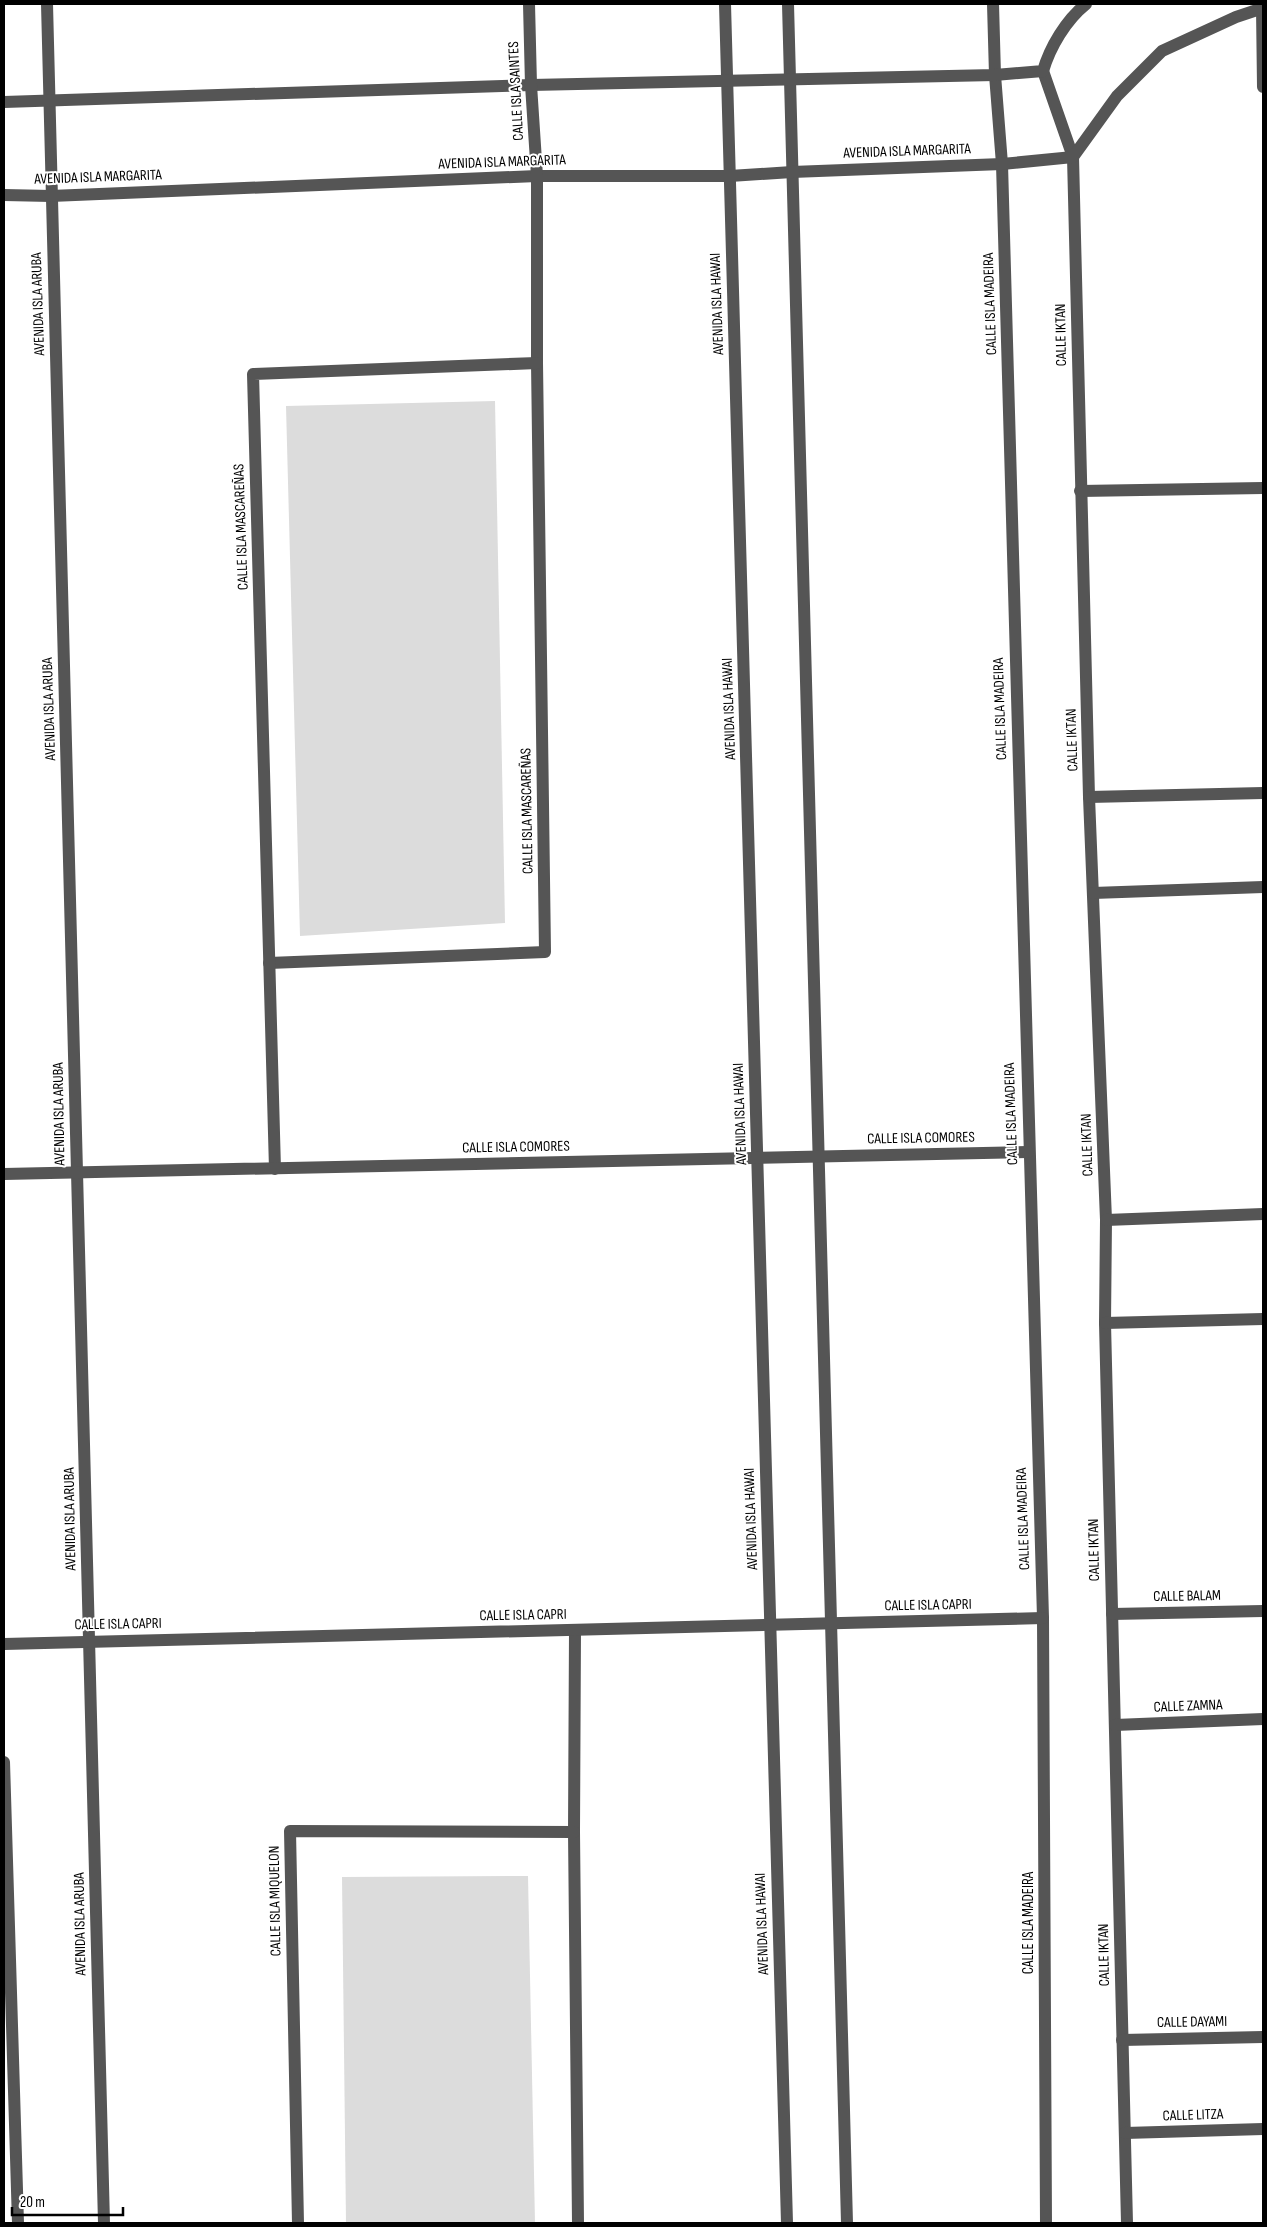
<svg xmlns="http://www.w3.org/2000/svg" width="1267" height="2227" font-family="'Sofia Sans Condensed',sans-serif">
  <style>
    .green { fill: #dcdcdc }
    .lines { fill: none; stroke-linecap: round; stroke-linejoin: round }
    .minor { stroke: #555; stroke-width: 12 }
    .labels { text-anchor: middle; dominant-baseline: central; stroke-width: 4; stroke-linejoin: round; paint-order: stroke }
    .street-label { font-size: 15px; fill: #000; stroke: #fff }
  </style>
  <rect width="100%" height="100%" fill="#fff"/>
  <g class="green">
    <polygon points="495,401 505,923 300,936 286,406"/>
    <polygon points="528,1876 535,2223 346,2223 342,1877"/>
  </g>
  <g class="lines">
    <g class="minor">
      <polyline points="47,4 104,2223"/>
      <polyline points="725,4 787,2223"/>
      <polyline points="788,4 847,2223"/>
      <polyline points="993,4 995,75 1002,164 1043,1618 1046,2223"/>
      <polyline points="1262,8 1263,87"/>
      <polyline points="1043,71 1073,157 1089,797 1106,1220 1105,1323 1127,2223"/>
      <path d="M4,102L531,85L995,75L1043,71C1050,47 1066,20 1086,4"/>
      <polyline points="4,195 51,196 537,176 730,176 792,172 1002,164 1073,157 1117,96 1162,51 1236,17 1263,8"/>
      <polyline points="1080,491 1263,488"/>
      <polyline points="1089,797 1263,793"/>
      <polyline points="1093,893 1263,887"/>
      <polyline points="269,963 545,952 537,363 537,176 531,85 529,4"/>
      <polyline points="275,1169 253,374 537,363"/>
      <polyline points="4,1174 1028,1152"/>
      <polyline points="1106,1220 1263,1214"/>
      <polyline points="1105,1323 1263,1319"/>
      <polyline points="1112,1614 1263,1611"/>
      <polyline points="575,1630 574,1832 578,2223"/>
      <polyline points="4,1644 1043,1618"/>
      <polyline points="1115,1725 1263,1719"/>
      <polyline points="4,1762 18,2223"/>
      <polyline points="1122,2040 1263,2037"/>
      <polyline points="1125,2133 1263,2129"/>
      <polyline points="298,2223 290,1831 574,1832"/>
    </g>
  </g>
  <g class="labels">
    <g class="street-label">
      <text transform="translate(516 91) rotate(-93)">CALLE ISLA SAINTES</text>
      <text transform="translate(907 151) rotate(-2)">AVENIDA ISLA MARGARITA</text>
      <text transform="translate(502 162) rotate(-2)">AVENIDA ISLA MARGARITA</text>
      <text transform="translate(98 177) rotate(-2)">AVENIDA ISLA MARGARITA</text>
      <text transform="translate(38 304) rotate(-92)">AVENIDA ISLA ARUBA</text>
      <text transform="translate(717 304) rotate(-92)">AVENIDA ISLA HAWAI</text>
      <text transform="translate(990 304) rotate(-92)">CALLE ISLA MADEIRA</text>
      <text transform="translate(1061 335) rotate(-91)">CALLE IKTAN</text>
      <text transform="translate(241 527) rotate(-92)">CALLE ISLA MASCAREÑAS</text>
      <text transform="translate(49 709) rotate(-92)">AVENIDA ISLA ARUBA</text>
      <text transform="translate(729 709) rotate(-92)">AVENIDA ISLA HAWAI</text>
      <text transform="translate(1000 709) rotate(-92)">CALLE ISLA MADEIRA</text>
      <text transform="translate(1072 740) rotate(-92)">CALLE IKTAN</text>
      <text transform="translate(527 811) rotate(-91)">CALLE ISLA MASCAREÑAS</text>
      <text transform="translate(59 1114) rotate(-91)">AVENIDA ISLA ARUBA</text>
      <text transform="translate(740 1114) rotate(-92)">AVENIDA ISLA HAWAI</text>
      <text transform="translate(1011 1114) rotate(-92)">CALLE ISLA MADEIRA</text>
      <text transform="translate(921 1138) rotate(-1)">CALLE ISLA COMORES</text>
      <text transform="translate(1087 1145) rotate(-92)">CALLE IKTAN</text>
      <text transform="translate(516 1147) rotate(-1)">CALLE ISLA COMORES</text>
      <text transform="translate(70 1519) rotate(-91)">AVENIDA ISLA ARUBA</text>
      <text transform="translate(751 1519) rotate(-92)">AVENIDA ISLA HAWAI</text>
      <text transform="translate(1023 1519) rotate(-92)">CALLE ISLA MADEIRA</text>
      <text transform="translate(1094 1550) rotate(-91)">CALLE IKTAN</text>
      <text transform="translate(1187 1596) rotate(-1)">CALLE BALAM</text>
      <text transform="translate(928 1605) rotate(-1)">CALLE ISLA CAPRI</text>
      <text transform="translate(523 1615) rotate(-1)">CALLE ISLA CAPRI</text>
      <text transform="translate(118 1624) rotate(-1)">CALLE ISLA CAPRI</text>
      <text transform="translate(1188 1706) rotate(-2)">CALLE ZAMNA</text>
      <text transform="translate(275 1901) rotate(-91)">CALLE ISLA MIQUELON</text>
      <text transform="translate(1028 1923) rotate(-90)">CALLE ISLA MADEIRA</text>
      <text transform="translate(80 1924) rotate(-91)">AVENIDA ISLA ARUBA</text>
      <text transform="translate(762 1924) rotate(-92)">AVENIDA ISLA HAWAI</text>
      <text transform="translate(1104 1955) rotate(-91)">CALLE IKTAN</text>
      <text transform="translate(1192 2022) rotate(-1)">CALLE DAYAMI</text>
      <text transform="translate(1193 2115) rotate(-2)">CALLE LITZA</text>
    </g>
  </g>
  <rect width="1267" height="2227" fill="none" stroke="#000000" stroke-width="10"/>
  <path d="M12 2207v8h111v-8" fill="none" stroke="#000000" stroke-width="2.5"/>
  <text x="20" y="2207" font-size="15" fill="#000000" stroke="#ffffff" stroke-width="4" paint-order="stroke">20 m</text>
</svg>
